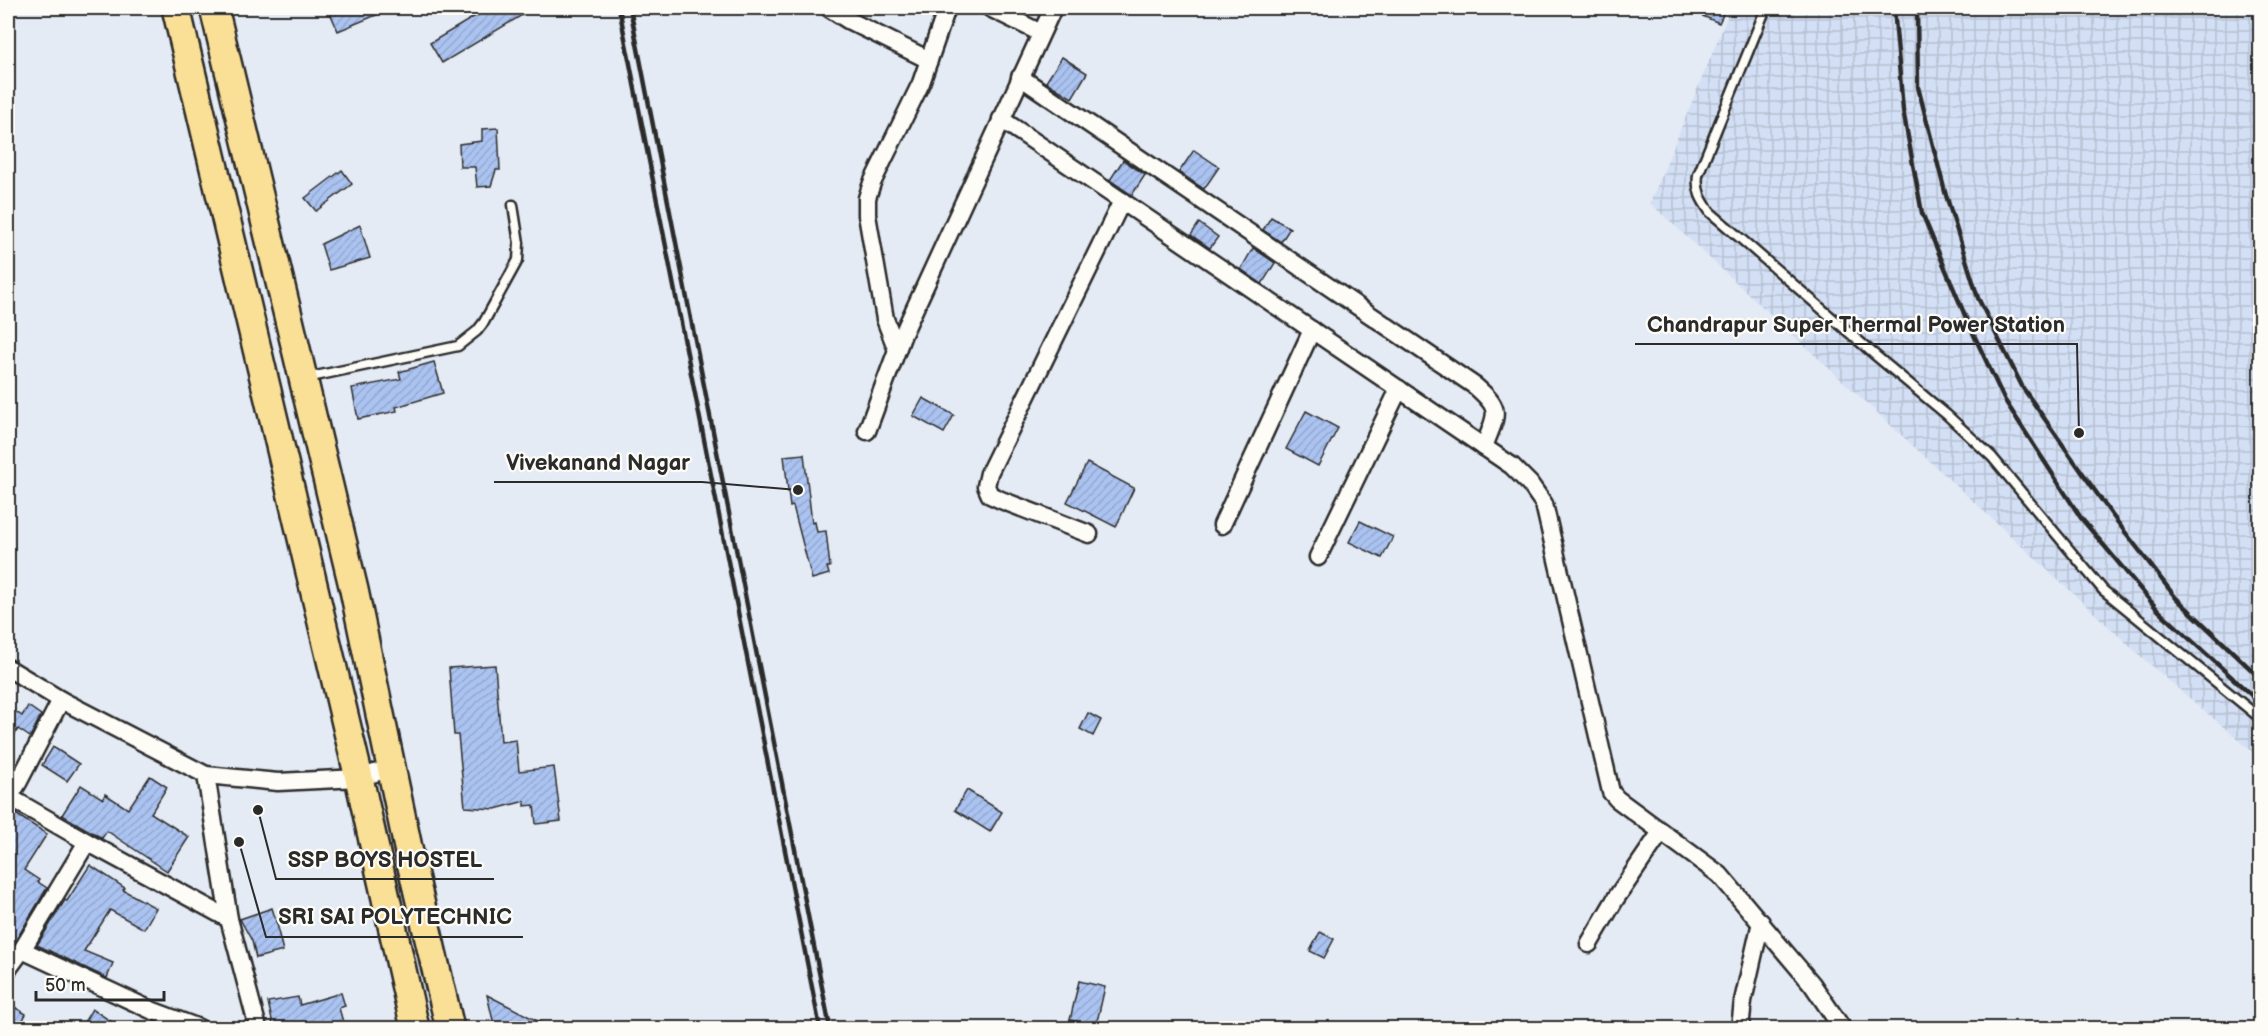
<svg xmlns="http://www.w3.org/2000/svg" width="2268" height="1036" font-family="'Balsamiq Sans',sans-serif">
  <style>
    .industrial { fill: url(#industrial-grid) }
    .building { fill: url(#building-hatch); stroke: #2b2b2b; stroke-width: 1.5 }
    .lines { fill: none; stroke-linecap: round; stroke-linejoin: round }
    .service-casing { stroke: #2b2b2b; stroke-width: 13 }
    .minor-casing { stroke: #2b2b2b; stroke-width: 21 }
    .trunk-casing { stroke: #2b2b2b; stroke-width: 32 }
    .service { stroke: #fdfcf7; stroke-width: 8 }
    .minor { stroke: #fdfcf7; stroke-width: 16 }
    .trunk { stroke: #fadf96; stroke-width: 27 }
    .rail { stroke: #2b2b2b; stroke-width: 4.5 }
    .leader { fill: none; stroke: #2b2b2b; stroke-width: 2 }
    .callout-dot { fill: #2b2b2b; stroke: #fdfcf7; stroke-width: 2 }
    .callout-label { font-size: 22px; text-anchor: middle; font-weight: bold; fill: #2b2b2b; stroke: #fdfcf7; stroke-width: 4.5; stroke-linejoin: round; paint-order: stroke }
  </style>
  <defs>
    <pattern id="industrial-grid" width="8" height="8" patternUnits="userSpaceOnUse" patternTransform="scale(1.5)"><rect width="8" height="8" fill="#d3dff4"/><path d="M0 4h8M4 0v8" fill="none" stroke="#b5c0d1"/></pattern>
    <pattern id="building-hatch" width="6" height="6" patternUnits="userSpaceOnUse" patternTransform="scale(1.5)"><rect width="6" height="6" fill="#abc3f1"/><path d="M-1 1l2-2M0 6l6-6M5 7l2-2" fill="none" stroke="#93a8cf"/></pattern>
  </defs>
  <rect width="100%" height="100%" fill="#e4ebf5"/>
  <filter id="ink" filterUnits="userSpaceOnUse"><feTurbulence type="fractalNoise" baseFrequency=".0167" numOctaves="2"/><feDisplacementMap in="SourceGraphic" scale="12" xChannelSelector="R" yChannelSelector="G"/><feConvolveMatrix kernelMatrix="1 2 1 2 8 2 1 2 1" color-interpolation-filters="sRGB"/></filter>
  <g filter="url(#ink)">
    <polygon class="industrial" points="1731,8 2260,8 2260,758 2147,662 1650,203"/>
    <g class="building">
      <polygon points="328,8 393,8 338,31"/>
      <polygon points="489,8 534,8 442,63 430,43"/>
      <polygon points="1684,8 1726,8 1719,23"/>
      <polygon points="1062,57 1087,73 1072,98 1046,82"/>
      <polygon points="498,128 500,170 496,170 491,186 477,187 475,167 460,167 459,144 482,141 482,129"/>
      <polygon points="1194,150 1219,167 1204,189 1179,172"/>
      <polygon points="1123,160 1145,175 1132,195 1110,180"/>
      <polygon points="342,170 352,184 316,211 305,198"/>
      <polygon points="1271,217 1290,228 1281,242 1263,230"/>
      <polygon points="1199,223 1218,237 1210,248 1191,235"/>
      <polygon points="360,225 370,258 329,270 321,244"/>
      <polygon points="1253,248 1275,263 1262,284 1241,269"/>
      <polygon points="434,362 443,393 396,407 397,411 358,419 352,388 401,379 399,372"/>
      <polygon points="923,398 954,415 944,433 913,416"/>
      <polygon points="1306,411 1338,428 1318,466 1286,449"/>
      <polygon points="804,454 812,523 815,522 817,532 826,531 830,567 827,567 829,574 812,579 793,506 790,507 784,456"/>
      <polygon points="1087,463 1134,488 1116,527 1067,502"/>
      <polygon points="1360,521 1393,537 1382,558 1349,542"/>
      <polygon points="495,665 501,742 516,740 519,771 554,767 561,821 536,824 534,805 525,806 525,801 495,809 465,807 458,735 454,735 449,668"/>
      <polygon points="8,706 22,716 28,706 41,715 30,737 18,729 8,745"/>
      <polygon points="1088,713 1101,720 1093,736 1080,729"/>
      <polygon points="53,747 79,764 67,781 42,765"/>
      <polygon points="150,776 167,787 151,813 189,837 167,871 107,831 102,838 62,815 81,785 103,799 105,794 128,809"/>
      <polygon points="967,790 1002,812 990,832 955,810"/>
      <polygon points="14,813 47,834 24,870 39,880 38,882 47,888 13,945 8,943 8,824"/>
      <polygon points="90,865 125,888 123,890 156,908 144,929 110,910 84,951 113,963 107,978 37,945 65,900 67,901"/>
      <polygon points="272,908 279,931 278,931 283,951 256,958 252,941 240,919"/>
      <polygon points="1320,932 1334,939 1324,958 1310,951"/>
      <polygon points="1079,981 1105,987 1096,1026 1070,1020"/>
      <polygon points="341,993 345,1006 339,1008 345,1029 274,1029 268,1002 298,997 300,1005"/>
      <polygon points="487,995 553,1029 495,1029"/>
      <polygon points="8,1003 26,1014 18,1029 8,1029"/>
      <polygon points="92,1009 123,1029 80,1029"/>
    </g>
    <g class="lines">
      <g class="service-casing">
        <g id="service">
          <path d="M1766,8L1698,175C1696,191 1701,199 1710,212L1875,355L1947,415L1992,457L2103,590L2260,718"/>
          <polyline points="306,378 458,346 477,331 484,322 518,260 519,243 513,205"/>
        </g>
      </g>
      <g class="minor-casing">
        <g id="minor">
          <polyline points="829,8 848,20 929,60"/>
          <polyline points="990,8 1041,33"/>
          <path d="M1020,77L1475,386C1504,411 1496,414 1484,447"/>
          <polyline points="1001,119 1512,466 1530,484 1544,504 1611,792 1617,799 1720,875 1812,984 1842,1028"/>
          <polyline points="897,350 885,319 867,215 867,198 872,183 921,83 947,8"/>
          <polyline points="867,431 903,334 1053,8"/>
          <polyline points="1222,525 1312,330"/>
          <polyline points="1089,534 1001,500 990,495 986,486 989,473 1122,201"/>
          <polyline points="1318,557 1399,389"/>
          <polyline points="8,668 61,700"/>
          <polyline points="206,775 229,919 258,1028"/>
          <polyline points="9,797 87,842 229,919"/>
          <polyline points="8,799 18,783 61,700 206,775 278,782 359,778 391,768"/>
          <polyline points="1589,944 1616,898 1661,832"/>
          <polyline points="22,950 151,1010 199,1028"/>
          <polyline points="8,969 22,950 87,842"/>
          <polyline points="1740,1028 1743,1001 1761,922"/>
        </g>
      </g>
      <g class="trunk-casing">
        <g id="trunk">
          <polyline points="176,8 359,778 415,1028"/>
          <polyline points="214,8 354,590 412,867 450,1028"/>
        </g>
      </g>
      <use href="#service" class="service"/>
      <use href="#minor" class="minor"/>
      <use href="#trunk" class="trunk"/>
      <g class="rail">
        <polyline points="619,8 820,1028"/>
        <polyline points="630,8 830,1028"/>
        <polyline points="1894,8 1903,110 1922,213 1966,318 2004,399 2081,518 2158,610 2260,703"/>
        <polyline points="1917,8 1918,87 1945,192 1978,298 2023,388 2112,515 2176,598 2260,678"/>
      </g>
    </g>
  </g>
  <path class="leader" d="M2079 433L2077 344H1635M798 490L702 482H494M258 810L276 879H494M239 842L266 937H523"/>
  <g class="callout-dot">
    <circle cx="2079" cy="433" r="6"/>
    <circle cx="798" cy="490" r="6"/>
    <circle cx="258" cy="810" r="6"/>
    <circle cx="239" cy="842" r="6"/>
  </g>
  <g class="callout-label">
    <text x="1856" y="332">Chandrapur Super Thermal Power Station</text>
    <text x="598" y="470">Vivekanand Nagar</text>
    <text x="385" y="867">SSP BOYS HOSTEL</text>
    <text x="395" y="924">SRI SAI POLYTECHNIC</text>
  </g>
  <rect width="2268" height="1036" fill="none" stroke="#fdfcf7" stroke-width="30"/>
  <rect x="15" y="15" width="2238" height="1006" fill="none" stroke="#2b2b2b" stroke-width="2" filter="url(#ink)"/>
  <path d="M36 991v9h128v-9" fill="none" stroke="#2b2b2b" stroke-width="3"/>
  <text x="45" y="991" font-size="18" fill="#2b2b2b" stroke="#fdfcf7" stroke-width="4.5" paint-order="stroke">50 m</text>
</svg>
